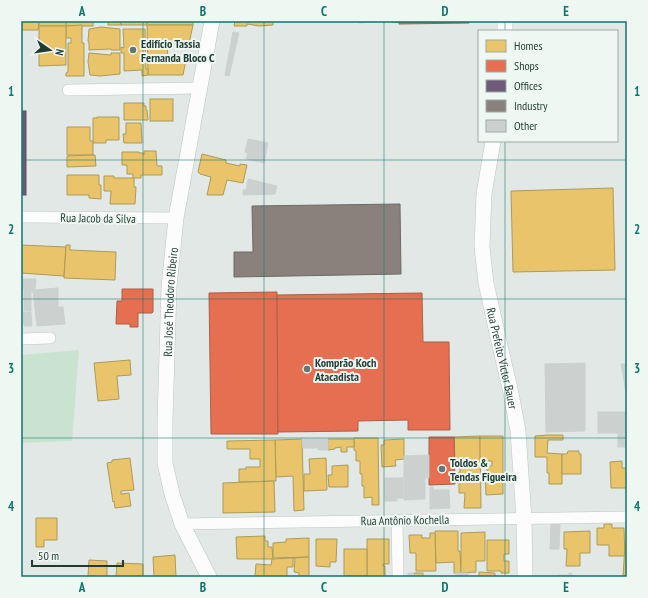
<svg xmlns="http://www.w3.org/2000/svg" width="648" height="598" font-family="'PT Sans Narrow',sans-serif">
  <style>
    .green { fill: #cae2d0 }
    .homes { fill: #e9c46a; stroke: #ac9b59 }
    .shops { fill: #e76f51; stroke: #ab5f48 }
    .offices { fill: #6d597a; stroke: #565064 }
    .industry { fill: #8a817c; stroke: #6a6c66 }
    .building { fill: #ccd1cf; stroke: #cad1ce }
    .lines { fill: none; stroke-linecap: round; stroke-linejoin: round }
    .street-casing { stroke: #bfc5c2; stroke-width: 12 }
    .secondary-casing { stroke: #bdc6c2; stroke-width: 16 }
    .street { stroke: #fbfcfb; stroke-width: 11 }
    .secondary { stroke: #fbfcfb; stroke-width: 15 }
    .grid { fill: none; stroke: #0f766e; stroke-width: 1; stroke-opacity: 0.55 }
    .poi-dot { fill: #637871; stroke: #eff7f3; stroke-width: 1.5 }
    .labels { text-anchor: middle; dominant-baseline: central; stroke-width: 4; stroke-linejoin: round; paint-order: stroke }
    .poi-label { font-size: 12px; font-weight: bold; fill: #1f3b32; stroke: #eff7f3; text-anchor: start }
    .street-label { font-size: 12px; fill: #1f3b32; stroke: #eff7f3 }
    .neatline { fill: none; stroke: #0f766e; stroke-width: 1.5 }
    .grid-label { font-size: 13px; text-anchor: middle; font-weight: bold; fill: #0f766e }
  </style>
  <rect width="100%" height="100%" fill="#e2e8e5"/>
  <polygon class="green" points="79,350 72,441 21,443 21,355"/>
  <g class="homes">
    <polygon points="21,21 39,21 38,30 21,30"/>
    <rect x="39" y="21" width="27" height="5"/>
    <rect x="66" y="21" width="27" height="5"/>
    <rect x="108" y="21" width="13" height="4"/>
    <rect x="121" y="21" width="26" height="4"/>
    <rect x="147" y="21" width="46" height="4"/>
    <polygon points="235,21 273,21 273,25 259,26 247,24 247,26 234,26"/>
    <polygon points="82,25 82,43 84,43 84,76 66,76 66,73 68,72 68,43 71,43 71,38 66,38 66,26"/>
    <polygon points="147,25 193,25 189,44 170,44 171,41 167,40 168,61 186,60 183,75 148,75"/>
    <polygon points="39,26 66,26 66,65 39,66"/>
    <polygon points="101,27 120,29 120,50 111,50 111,49 89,50 89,43 88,41 89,29"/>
    <polygon points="123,29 145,29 146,69 148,69 148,75 142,76 142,70 124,71 124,53 121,53 121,47 124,48"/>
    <polygon points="89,53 111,55 111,53 120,53 120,74 100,76 90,75 88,62"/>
    <rect x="150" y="99" width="23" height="22"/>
    <polygon points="124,103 144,103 144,106 146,106 146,110 147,110 148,120 124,120"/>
    <polygon points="97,117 119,117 119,140 106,140 106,143 93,143 93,118 97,118"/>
    <polygon points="126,123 141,123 142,143 124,143 123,134 126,134"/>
    <polygon points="67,127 90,127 90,141 93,141 93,155 67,155"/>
    <polygon points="144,151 156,151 157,166 162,166 162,175 141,175 141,178 133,178 133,174 127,174 127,165 122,165 122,152 139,152 139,153 143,153 144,155"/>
    <polygon points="202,154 226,160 226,163 240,166 240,164 247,165 243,183 227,180 223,195 207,195 211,177 200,174 198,172"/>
    <polygon points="95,155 96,166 67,167 67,156"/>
    <polygon points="67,175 99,175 99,185 101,185 101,199 89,198 89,195 67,195"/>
    <polygon points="104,176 114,176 114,178 134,178 134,187 136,187 135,204 110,204 111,191 104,191"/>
    <polygon points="613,188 615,270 513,272 511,191"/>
    <polygon points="21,245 66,247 64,276 21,273"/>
    <polygon points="66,245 70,245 70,250 116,252 115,280 64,278"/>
    <polygon points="130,360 131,375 117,376 119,399 98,401 94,363"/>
    <polygon points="547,435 563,435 563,440 548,440 547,453 562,454 562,484 549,484 549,473 547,473 547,457 535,457 535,436"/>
    <polygon points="480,436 481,508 464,508 465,493 459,493 459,472 460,472 460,459 455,459 454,437"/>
    <polygon points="480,436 503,436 503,494 486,495 485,472 487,472 487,466 492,466 492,461 480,461"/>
    <polygon points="354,438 378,438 379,505 372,505 372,497 364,498 364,486 362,486 362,474 360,474 360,461 356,461 356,451 354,450"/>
    <polygon points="302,439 304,510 294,511 293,476 276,477 275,440"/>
    <polygon points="328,439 354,439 354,447 347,447 347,452 341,452 341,447 335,448 335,449 328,450"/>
    <polygon points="404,439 404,459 395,460 396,466 382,467 381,445 384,445 384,440"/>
    <polygon points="275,440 276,481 239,482 239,469 246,469 246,467 260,467 260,459 250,459 250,449 227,449 227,441"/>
    <polygon points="568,451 579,451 579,454 581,454 581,474 562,474 562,454 567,454"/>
    <polygon points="130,458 134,490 121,491 121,494 129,493 131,506 115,508 114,501 113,502 107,463 112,462 112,460"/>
    <polygon points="326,458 327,490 304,491 304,474 310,474 309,459"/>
    <polygon points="622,461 622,468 627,468 627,488 611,488 610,462"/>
    <polygon points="348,465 348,487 329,487 328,475 332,475 332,466"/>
    <polygon points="274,481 275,512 223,513 223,483"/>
    <polygon points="36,518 57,518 57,540 44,540 44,547 36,547"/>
    <polygon points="604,524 612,524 612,528 624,528 625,556 609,556 609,545 597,545 597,528 604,528"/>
    <polygon points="435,531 458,531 458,551 460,551 461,573 454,573 454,562 436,563"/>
    <polygon points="590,531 590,553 580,553 580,566 566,566 567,549 564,549 564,532"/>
    <polygon points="485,532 485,561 476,561 476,572 461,573 461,533"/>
    <polygon points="430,533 435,533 436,571 416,571 416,553 410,553 409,535 422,535 422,538 430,538"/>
    <polygon points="265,536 265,541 268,541 268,547 272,547 273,559 237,559 236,537"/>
    <polygon points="309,538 309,557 273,558 273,543 286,542 286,539"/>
    <polygon points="316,539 337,539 336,562 330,562 330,567 316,566"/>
    <polygon points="367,539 389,539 389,564 383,564 383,566 385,566 385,577 367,577"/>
    <polygon points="487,540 509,540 509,554 504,554 504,561 509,561 509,573 501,573 501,571 487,571"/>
    <polygon points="625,544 627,544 627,577 623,577"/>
    <rect x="344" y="549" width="23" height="27"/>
    <polygon points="175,555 176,577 154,577 153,557"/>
    <polygon points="309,557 309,577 299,577 299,573 294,572 295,558 293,558 293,567 287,567 287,577 255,577 256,564 271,565 272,559"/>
    <polygon points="89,560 107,561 107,577 88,576"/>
    <polygon points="117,563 143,564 143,577 116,577"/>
    <polygon points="479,572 495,573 495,577 479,577"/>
    <rect x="414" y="573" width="9" height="4"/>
  </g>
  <g class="shops">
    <polygon points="392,21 469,21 469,23 399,24 399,22 392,22"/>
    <polygon points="122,289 153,289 153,312 152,313 138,313 138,327 130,327 130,324 116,324 117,301 122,301"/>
    <polygon points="277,292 278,434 211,434 209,293"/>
    <polygon points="422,293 423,342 449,342 450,430 408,430 408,420 358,421 358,431 278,432 277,295"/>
    <polygon points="429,437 454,437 455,484 429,485"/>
  </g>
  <rect class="offices" x="21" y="111" width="5" height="84"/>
  <polygon class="industry" points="400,204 401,274 234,277 234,252 253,252 252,206"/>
  <g class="building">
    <polygon points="358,21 376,21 376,22 358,23"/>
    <polygon points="233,32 239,33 229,76 225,75"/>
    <polygon points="248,139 268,143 264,163 246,159 248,153 245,152"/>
    <polygon points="248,179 277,186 275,194 243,195 243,190 246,190"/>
    <polygon points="21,279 24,279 24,288 21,289"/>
    <polygon points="24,279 36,279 35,290 58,288 58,307 63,307 65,324 37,326 33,291 31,291 31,311 24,310"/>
    <polygon points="23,312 31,312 32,326 24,326"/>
    <polygon points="585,363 585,431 546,432 545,364"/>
    <polygon points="621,364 627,364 627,398"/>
    <rect x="598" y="412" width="29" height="21"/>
    <rect x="618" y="434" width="9" height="13"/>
    <polygon points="302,439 328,439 328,450 318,450 318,448 303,448"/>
    <polygon points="429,455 429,478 425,478 425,499 404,500 404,456"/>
    <polygon points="385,478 403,478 403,498 397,498 397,501 385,501"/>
    <polygon points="430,487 433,487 433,490 449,490 450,508 430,509"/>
    <polygon points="551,524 560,524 559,549 550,549"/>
    <rect x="408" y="573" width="6" height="4"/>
    <rect x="455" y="573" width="13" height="4"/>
    <polygon points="569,573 571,573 572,575 574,576 574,577 558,577 558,575 569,575"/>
  </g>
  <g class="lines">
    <g class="street-casing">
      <g id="street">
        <polyline points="68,90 200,88"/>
        <polyline points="21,217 176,218"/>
        <polyline points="21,339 50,338"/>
        <polyline points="397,520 398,577"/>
        <polyline points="182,524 627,517"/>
      </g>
    </g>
    <g class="secondary-casing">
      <g id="secondary">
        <polyline points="505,21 505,31"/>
        <path id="s1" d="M493,141L484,194L482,247L486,283L500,346L511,393L518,431L524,519L525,577"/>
        <path id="s2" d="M209,577L182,524L172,494L165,463V421L169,287L176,218L212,21"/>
      </g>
    </g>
    <use href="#street" class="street"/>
    <use href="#secondary" class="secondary"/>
  </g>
  <path class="grid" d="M143,21V577M264,21V577M384,21V577M505,21V31M505,141V577M21,160H627M21,299H627M21,438H627"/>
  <g class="poi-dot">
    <circle cx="133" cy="50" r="4"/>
    <circle cx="307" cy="369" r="4"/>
    <circle cx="442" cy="469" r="4"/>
  </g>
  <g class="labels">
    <g class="poi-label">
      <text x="141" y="43">Edifício Tassia<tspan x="141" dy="14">Fernanda Bloco C</tspan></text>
      <text x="315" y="362">Komprão Koch<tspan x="315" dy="14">Atacadista</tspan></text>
      <text x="450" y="462">Toldos &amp;<tspan x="450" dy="14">Tendas Figueira</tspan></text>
    </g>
    <g class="street-label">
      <text transform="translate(98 218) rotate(1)">Rua Jacob da Silva</text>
      <text stroke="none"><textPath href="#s2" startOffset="284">Rua José Theodoro Ribeiro</textPath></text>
      <text stroke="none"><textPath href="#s1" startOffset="220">Rua Prefeito Victor Bauer</textPath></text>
      <text transform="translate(405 520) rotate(-1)">Rua Antônio Kochella</text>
    </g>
  </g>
  <rect width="648" height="598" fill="none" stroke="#eff7f3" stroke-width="44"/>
  <rect x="478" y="30" width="140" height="112" fill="#eff7f3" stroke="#9caca6"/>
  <rect x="486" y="40" width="20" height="12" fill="#e9c46a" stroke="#9caca6"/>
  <text x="514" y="50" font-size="12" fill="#1f3b32">Homes</text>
  <rect x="486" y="60" width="20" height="12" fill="#e76f51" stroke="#9caca6"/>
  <text x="514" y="70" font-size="12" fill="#1f3b32">Shops</text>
  <rect x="486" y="80" width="20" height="12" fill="#6d597a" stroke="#9caca6"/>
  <text x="514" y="90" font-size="12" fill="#1f3b32">Offices</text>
  <rect x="486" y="100" width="20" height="12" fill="#8a817c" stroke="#9caca6"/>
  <text x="514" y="110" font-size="12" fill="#1f3b32">Industry</text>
  <rect x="486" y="120" width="20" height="12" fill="#ccd1cf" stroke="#9caca6"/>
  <text x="514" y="130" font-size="12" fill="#1f3b32">Other</text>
  <g transform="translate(50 50) rotate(103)" stroke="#eff7f3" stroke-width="3" paint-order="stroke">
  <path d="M0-3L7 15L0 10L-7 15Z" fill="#1f3b32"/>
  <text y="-6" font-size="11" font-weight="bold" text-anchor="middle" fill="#1f3b32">N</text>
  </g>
  <path d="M32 560v6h91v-6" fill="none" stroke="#1f3b32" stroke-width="2"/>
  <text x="38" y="560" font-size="12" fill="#1f3b32" stroke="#eff7f3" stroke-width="3" paint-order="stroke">50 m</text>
  <rect x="22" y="22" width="604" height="554" class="neatline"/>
  <g class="grid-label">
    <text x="82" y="16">A</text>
    <text x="203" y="16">B</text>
    <text x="324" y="16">C</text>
    <text x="445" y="16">D</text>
    <text x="566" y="16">E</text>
    <text x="11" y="96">1</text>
    <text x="637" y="96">1</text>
    <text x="11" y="234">2</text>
    <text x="637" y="234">2</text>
    <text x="11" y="373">3</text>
    <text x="637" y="373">3</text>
    <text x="11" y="511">4</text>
    <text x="637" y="511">4</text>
    <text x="82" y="592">A</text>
    <text x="203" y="592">B</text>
    <text x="324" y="592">C</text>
    <text x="445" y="592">D</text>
    <text x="566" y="592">E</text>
  </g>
</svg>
